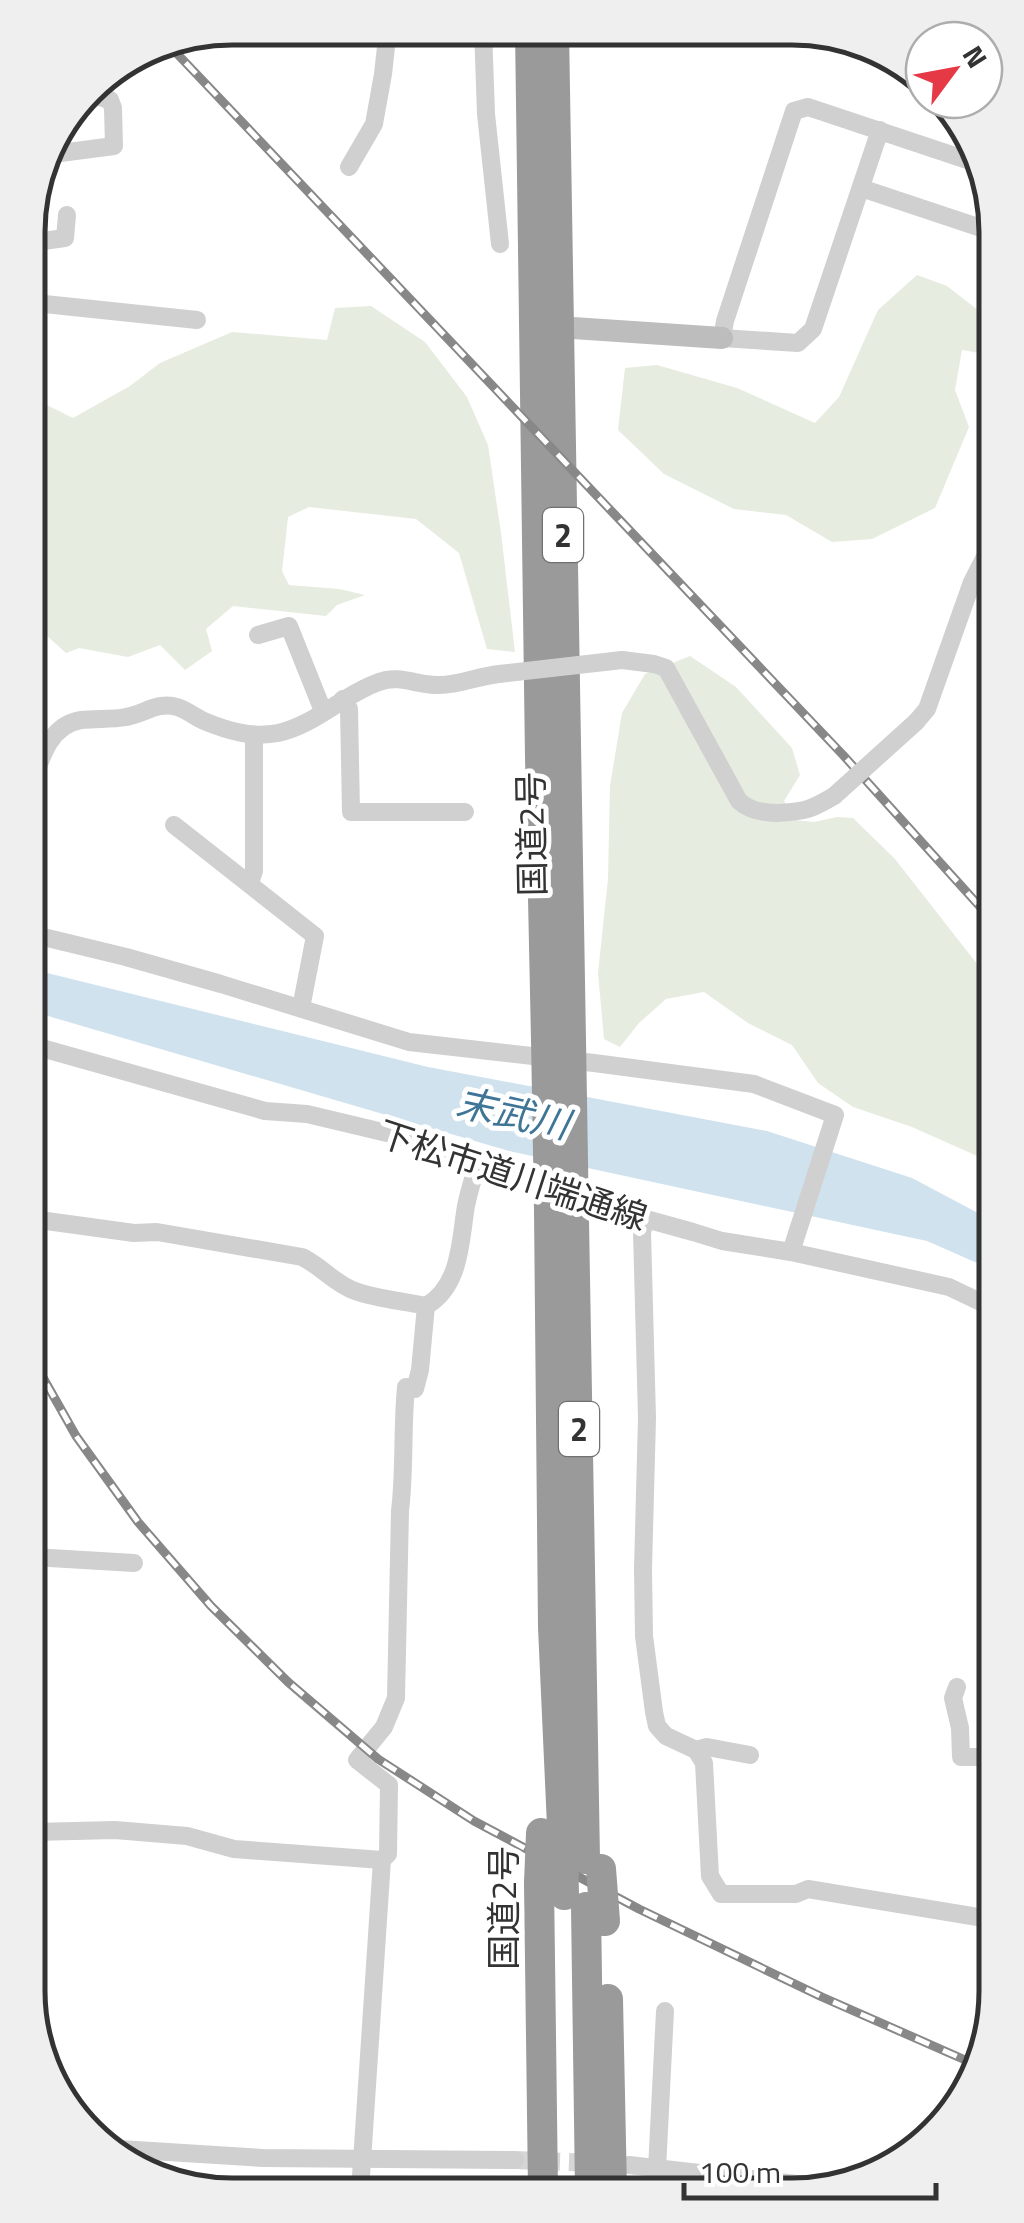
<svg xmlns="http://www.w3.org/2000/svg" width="1024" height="2223" font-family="'Titillium Web','Noto Sans JP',sans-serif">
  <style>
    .green { fill: #e6ecdf }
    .water { fill: #cfe2ee }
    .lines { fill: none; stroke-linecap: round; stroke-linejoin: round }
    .street-tunnel { stroke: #d6d6d6; stroke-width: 18; stroke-dasharray: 18 9; stroke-linecap: butt }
    .street { stroke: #d0d0d0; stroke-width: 18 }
    .secondary { stroke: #bdbdbd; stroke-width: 22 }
    .highway { stroke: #9a9a9a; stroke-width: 30 }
    .rail-casing { stroke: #888; stroke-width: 9 }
    .rail { stroke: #fff; stroke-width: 5; stroke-dasharray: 15; stroke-linecap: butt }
    .street-bridge { stroke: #d0d0d0; stroke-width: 18 }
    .highway-bridge { stroke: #9a9a9a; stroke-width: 30 }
    .labels { text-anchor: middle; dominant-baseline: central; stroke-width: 10; stroke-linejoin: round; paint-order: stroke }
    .shield { fill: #fff; stroke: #707070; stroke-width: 2.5 }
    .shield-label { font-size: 32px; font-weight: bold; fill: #333 }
    .street-label { font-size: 35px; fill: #333; stroke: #fff }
    .water-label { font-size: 38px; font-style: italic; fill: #3f7597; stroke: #fff }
    .rim { fill: none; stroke: #333; stroke-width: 5 }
  </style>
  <rect width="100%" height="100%" fill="#fff"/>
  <g class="green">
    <polygon points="917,275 947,286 983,314 990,314 990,355 962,350 955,390 969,427 935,508 872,539 832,542 786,515 734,509 664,474 618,430 625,368 657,365 737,388 815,423 839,397 878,310"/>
    <polygon points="371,306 425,342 467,397 488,445 501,533 515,652 487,649 459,553 416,519 309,507 288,517 282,571 289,585 339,589 365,595 337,605 326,616 233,606 206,629 212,651 185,670 160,645 128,657 79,648 66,653 45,634 29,629 29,413 43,403 73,418 130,386 160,363 232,332 327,340 335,308"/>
    <polygon points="690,656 736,687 792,748 800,775 784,801 795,820 814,822 837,817 853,818 895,859 992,983 993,1163 912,1127 853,1107 818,1083 792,1045 748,1023 704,992 666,999 639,1023 620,1047 604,1039 598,973 608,879 610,786 622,713 645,674"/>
  </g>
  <polygon class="water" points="31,969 428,1067 767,1131 912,1178 993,1221 993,1270 927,1241 509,1151 31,1011"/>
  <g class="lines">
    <polyline class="street-tunnel" points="515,2160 595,2163"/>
    <g class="street">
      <polyline points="483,29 486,114 500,244"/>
      <polyline points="880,130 813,329 798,343 722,338 725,321 794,111 808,107 982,165"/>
      <polyline points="45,155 114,146 113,108 110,100 86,93"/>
      <polyline points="349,167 374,124 383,74 388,29"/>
      <polyline points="861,188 990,231"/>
      <polyline points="28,243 65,238 67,215"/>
      <polyline points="29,387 35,303 197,320"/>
      <polyline points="258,635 289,626 323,711"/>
      <path d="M622,660L654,664L666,668L739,801C755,816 783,814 804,810C814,808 825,801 834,796"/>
      <polyline points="343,699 349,709 351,812 465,812"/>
      <polyline points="916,722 927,709 972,582 991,545"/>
      <path d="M30,789C40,762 48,725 81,720C96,718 111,720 126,717C144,714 158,701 177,707C187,710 195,717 204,721C228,731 252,738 278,733C315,725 344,694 379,682C400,674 418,686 439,685C460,685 478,676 499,674"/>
      <polyline points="174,825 315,936 301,1008"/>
      <polyline points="250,883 254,871 254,737"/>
      <polyline points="31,934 126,957 221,984 409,1042 594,1063 754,1084 835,1115 791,1252"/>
      <polyline points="31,1045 265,1111 307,1114 429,1143 580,1191 646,1219 693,1232 722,1241 791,1252 949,1287 993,1308"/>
      <path d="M32,1219L134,1233L157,1232L302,1257C321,1266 335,1284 355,1291C377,1299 404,1301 426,1306"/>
      <polyline points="646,1219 642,1232 647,1418 643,1569 644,1636 654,1712 657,1726 666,1736 696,1750 707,1747 750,1755"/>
      <polyline points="33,1557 134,1563"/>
      <polyline points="957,1687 953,1698 960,1728 961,1757 995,1757"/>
      <polyline points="696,1750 704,1763 710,1876 721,1894 796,1894 808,1889 996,1920"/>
      <polyline points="34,1832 115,1830 187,1836 234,1849 382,1860"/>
      <polyline points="104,2148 263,2158 515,2160"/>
      <polyline points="629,2165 832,2188"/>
      <polyline points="656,2189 665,2011"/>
      <path d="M360,2191L382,1860L388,1854L389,1785L357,1760L384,1727L396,1698L400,1511C405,1470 402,1428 406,1387L415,1389L420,1370L426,1306C461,1286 460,1241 466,1206C469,1191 474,1175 479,1160"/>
    </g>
    <polyline class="secondary" points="543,326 722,338"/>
    <g class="highway">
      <polyline points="530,30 540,757 546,1039"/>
      <polyline points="554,30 571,1041"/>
      <polyline points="549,1210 553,1627 563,1848"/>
      <polyline points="574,1220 585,1859"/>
      <polyline points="539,1883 543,2190"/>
      <polyline points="586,1907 590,2190"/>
      <polyline points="608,1999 612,2190"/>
    </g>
    <g class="rail-casing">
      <g id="rail">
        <polyline points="165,41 843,755 992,920"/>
        <polyline points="32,1358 76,1436 138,1522 211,1606 288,1682 378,1759 474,1821 639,1909 822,1997 972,2063"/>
      </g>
    </g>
    <use href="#rail" class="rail"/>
    <g class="street-bridge">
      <polyline points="499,674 622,660"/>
      <polyline points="834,796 916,722"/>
    </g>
    <g class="highway-bridge">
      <polyline points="546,1039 549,1210"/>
      <polyline points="571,1041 574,1220"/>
      <polyline points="563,1848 564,1895"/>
      <polyline points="601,1869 605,1921"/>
      <polyline points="539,1883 541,1833"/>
    </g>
  </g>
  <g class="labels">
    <g class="shield">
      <rect x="543" y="508" width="40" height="54" rx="8"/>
      <rect x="559" y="1402" width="40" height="54" rx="8"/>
    </g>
    <g class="shield-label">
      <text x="563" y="535">2</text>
      <text x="579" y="1429">2</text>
    </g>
    <g class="street-label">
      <text transform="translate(531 834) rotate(-91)">国道2号</text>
      <text transform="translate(513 1175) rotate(18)">下松市道川端通線</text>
      <text transform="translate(503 1908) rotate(-90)">国道2号</text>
    </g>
    <g class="water-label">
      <text transform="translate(513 1113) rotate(12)">末武川</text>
    </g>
  </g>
  <path d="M0 0H1024V2223H0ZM232 45H792A187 187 0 0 1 979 232V1991A187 187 0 0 1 792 2178H232A187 187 0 0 1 45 1991V232A187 187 0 0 1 232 45Z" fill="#efefef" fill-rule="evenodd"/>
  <path class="rim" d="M232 45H792A187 187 0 0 1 979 232V1991A187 187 0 0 1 792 2178H232A187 187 0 0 1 45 1991V232A187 187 0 0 1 232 45Z"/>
  <g transform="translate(954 70) rotate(58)"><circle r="48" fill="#ffffff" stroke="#adadad" stroke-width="2.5"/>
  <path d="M0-8L18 38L0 25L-18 38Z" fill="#e63946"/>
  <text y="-15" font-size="28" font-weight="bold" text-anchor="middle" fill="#333333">N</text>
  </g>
  <path d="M684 2183v15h252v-15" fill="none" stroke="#333333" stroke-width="5"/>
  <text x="699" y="2183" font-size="30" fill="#333333" stroke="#ffffff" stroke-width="8" paint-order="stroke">100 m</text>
</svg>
